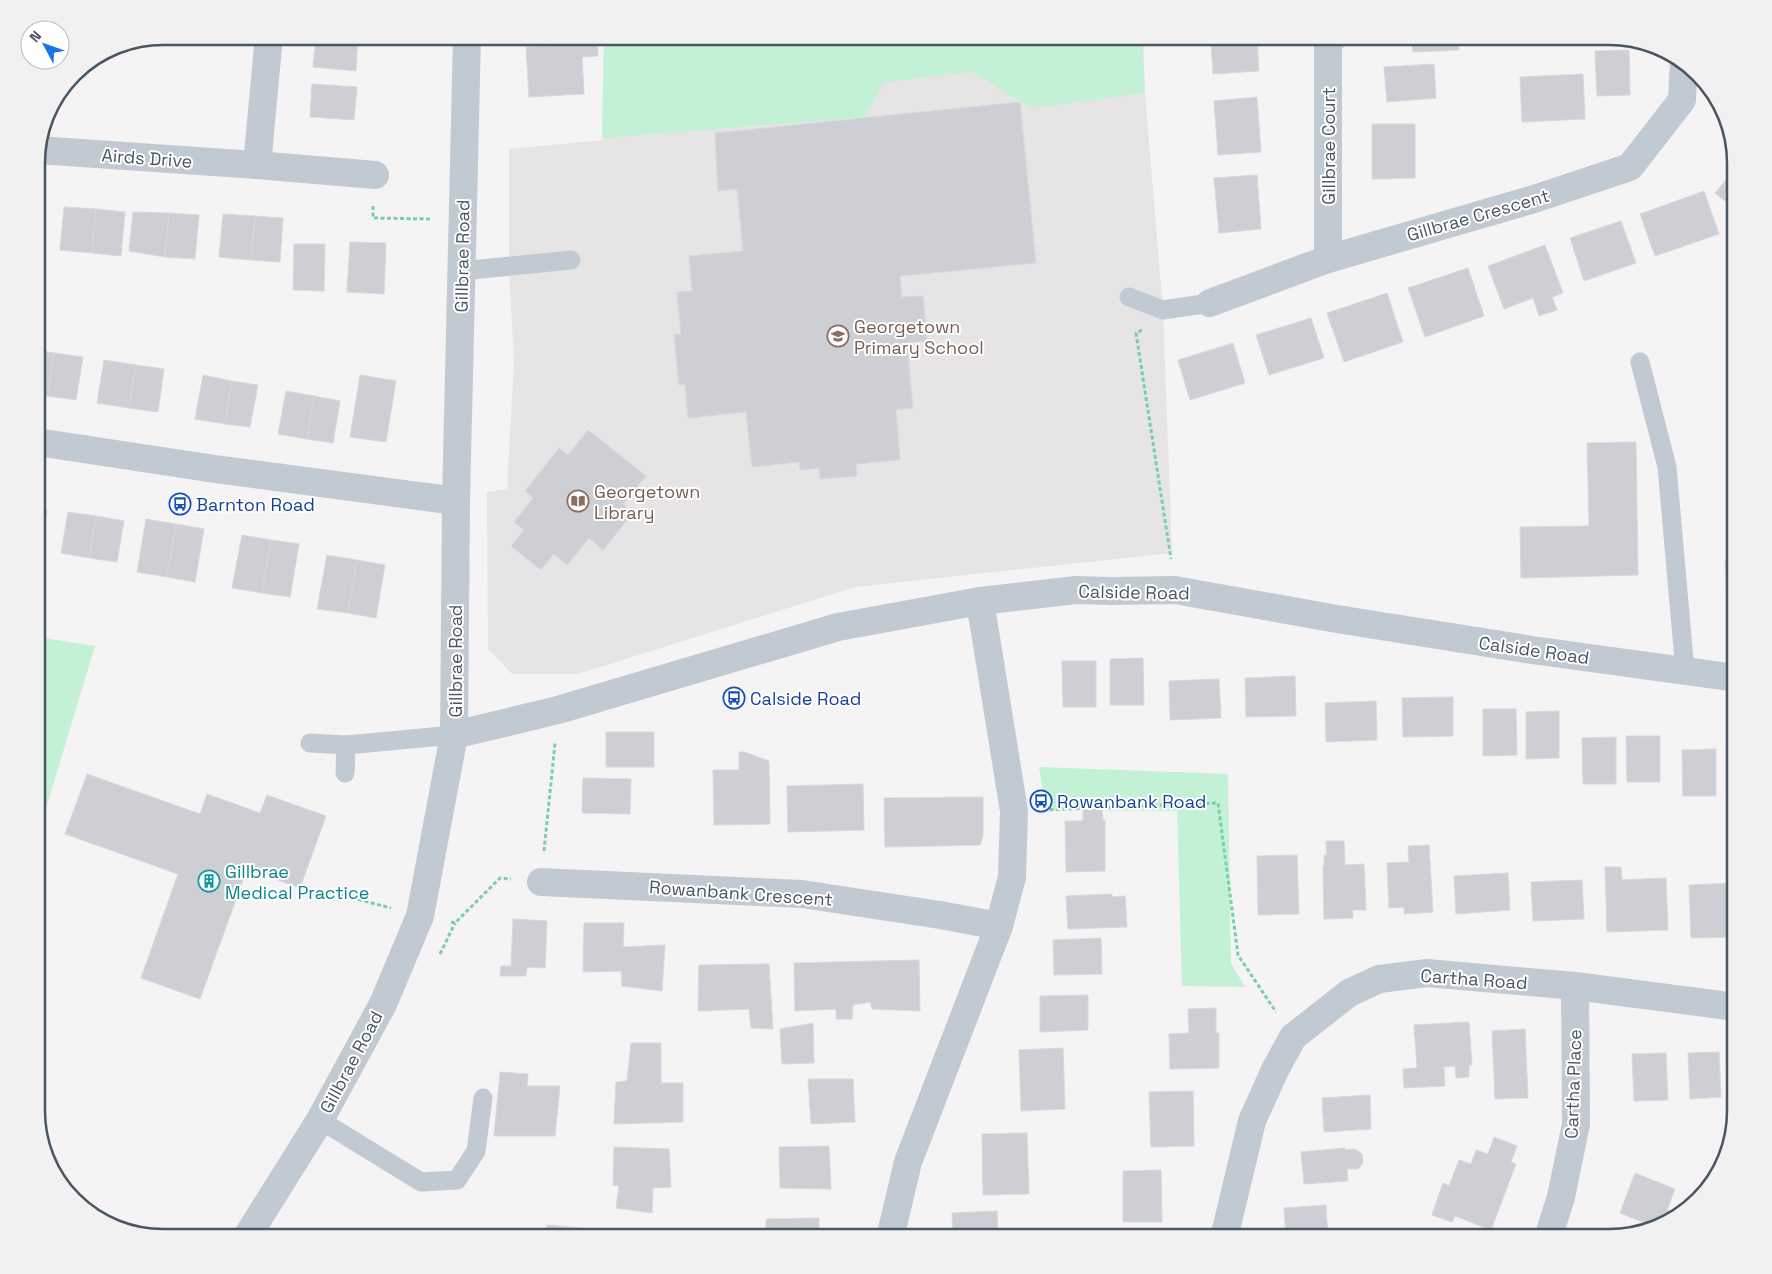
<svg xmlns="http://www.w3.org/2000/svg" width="1772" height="1274" font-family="'Space Grotesk',sans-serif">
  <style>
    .education { fill: #e6e4e5 }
    .green { fill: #c3f1d5 }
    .building { fill: #cdcfd5; stroke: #d7d9de }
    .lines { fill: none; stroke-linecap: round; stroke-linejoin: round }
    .path { stroke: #7ad0a6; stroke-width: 3; stroke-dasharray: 4 2.5; stroke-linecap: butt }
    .service { stroke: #c1cad2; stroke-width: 19 }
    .minor { stroke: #c1cad2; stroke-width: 28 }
    .tertiary { stroke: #c1cad2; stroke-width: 28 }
    .labels { text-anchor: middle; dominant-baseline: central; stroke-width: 4; stroke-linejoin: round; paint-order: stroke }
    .street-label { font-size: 18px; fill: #4a5661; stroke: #fff }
    .education-label { font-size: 18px; fill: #785e54; stroke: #fff; text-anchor: start }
    .transit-label { font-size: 18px; fill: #164399; stroke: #fff; text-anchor: start }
    .culture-label { font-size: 18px; fill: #0d838f; stroke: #fff; text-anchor: start }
    .rim { fill: none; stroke: #4a5661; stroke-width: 2.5 }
  </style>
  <rect width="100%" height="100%" fill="#f5f3f3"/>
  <polygon class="education" points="604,36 1143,36 1145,93 1163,310 1172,553 855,587 578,674 512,674 488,649 487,492 507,489 514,363 509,266 509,149 604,140 602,138"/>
  <g class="green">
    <polygon points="604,36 1142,36 1145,93 1031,108 973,72 884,82 865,117 602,138"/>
    <polygon points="37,637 95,646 37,838"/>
    <polygon points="1039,767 1228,774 1231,963 1245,987 1182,986 1177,811 1046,810"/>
  </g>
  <g class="building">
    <polygon points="316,36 373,36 373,39 358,36 356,71 313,67"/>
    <polygon points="558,36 597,36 598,56 582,57 584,94 529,97 526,47 558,45"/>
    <polygon points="1412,36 1458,36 1459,50 1413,52"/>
    <polygon points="1257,40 1259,71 1213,74 1211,42"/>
    <polygon points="1629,50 1630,95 1597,96 1595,51"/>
    <polygon points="1434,64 1436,98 1387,102 1384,67"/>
    <polygon points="1583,74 1585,119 1522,122 1520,77"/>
    <polygon points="312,84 357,87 354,120 310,117"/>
    <polygon points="1257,97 1261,152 1218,155 1214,101"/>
    <polygon points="1020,102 1036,263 900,276 902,297 923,296 927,341 907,343 913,408 896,410 900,460 856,464 857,476 820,479 819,468 800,470 799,462 752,467 746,412 688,418 685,384 679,385 674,334 681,334 677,292 692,291 689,256 743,251 737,189 718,191 715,133"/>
    <polygon points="1372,124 1415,124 1415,178 1372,179"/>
    <polygon points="1736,168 1736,210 1715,193"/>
    <polygon points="1257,175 1261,229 1219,233 1214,178"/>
    <polygon points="1704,191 1719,234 1655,256 1640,214"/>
    <polygon points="64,207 96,209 92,253 60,250"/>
    <polygon points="37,208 42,208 39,250 37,250"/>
    <polygon points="96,209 125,212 121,256 92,253"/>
    <polygon points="133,212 169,213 165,257 129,251"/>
    <polygon points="169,213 199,215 195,259 165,257"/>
    <polygon points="223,214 255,216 251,260 219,257"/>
    <polygon points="255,216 283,218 280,262 251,260"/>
    <polygon points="1621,221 1636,263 1584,281 1570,238"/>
    <polygon points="350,242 386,243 384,294 347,292"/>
    <polygon points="294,244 325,244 324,291 293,290"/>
    <polygon points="1545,245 1563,293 1552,297 1557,310 1539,316 1533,298 1504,309 1488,266"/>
    <polygon points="1468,268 1484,316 1425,337 1408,288"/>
    <polygon points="1387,293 1403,342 1344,362 1327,313"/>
    <polygon points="1311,318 1324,358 1269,375 1256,335"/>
    <polygon points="1233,343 1245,383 1190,400 1178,360"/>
    <polygon points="37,350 54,353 48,396 37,394"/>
    <polygon points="54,353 83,357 76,400 48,396"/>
    <polygon points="104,360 136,365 129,408 97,403"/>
    <polygon points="136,365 164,369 158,412 129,408"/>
    <polygon points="203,375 232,381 225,424 195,419"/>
    <polygon points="360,375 396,381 386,442 350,437"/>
    <polygon points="232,381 258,385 250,427 225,424"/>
    <polygon points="286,391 314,396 307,439 278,434"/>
    <polygon points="314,396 340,401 333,443 307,439"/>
    <polygon points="588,430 646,476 623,504 633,513 603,550 589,538 567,565 554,554 541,570 511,546 524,530 514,522 533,498 525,491 559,448 568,455"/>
    <polygon points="1636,442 1638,575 1521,578 1520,527 1589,526 1587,443"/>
    <polygon points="37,509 47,511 40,552 37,552"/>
    <polygon points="68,512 96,516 89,558 61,553"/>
    <polygon points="96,516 124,521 117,562 89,558"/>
    <polygon points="146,519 176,524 167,577 137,572"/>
    <polygon points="176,524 204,529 195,582 167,577"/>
    <polygon points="242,535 271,540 262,593 232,588"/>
    <polygon points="271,540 299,544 290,597 262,593"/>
    <polygon points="327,555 357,560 348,613 317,609"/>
    <polygon points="357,560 385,565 376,618 348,613"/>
    <polygon points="1725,560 1736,560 1736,627 1728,627"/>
    <polygon points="1143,658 1144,705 1110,705 1110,659"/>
    <polygon points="1062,661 1096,661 1096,707 1063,707"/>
    <polygon points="1295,676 1296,716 1246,717 1245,678"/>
    <polygon points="1219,679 1221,718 1170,720 1169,681"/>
    <polygon points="1453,697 1453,736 1403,737 1402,698"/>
    <polygon points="1376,701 1377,740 1326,742 1325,703"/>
    <polygon points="1483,709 1516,709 1517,755 1483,756"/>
    <polygon points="1559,711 1559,758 1526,759 1526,712"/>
    <rect x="606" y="732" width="48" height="35"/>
    <polygon points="1626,736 1660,736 1660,782 1627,782"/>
    <polygon points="1616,737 1616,784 1583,784 1582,738"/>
    <polygon points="1726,747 1736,747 1736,793 1726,794"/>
    <polygon points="1716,749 1716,796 1683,796 1682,750"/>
    <polygon points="739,752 745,752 769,761 770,824 714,825 713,770 739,770"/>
    <polygon points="87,774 200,814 207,794 260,813 267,795 326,816 300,888 247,869 200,999 141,978 178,874 65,834"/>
    <polygon points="583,778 631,779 630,814 582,813"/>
    <polygon points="863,784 864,830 788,832 787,786"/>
    <polygon points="983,797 983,836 980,845 885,847 884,798"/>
    <polygon points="1083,809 1102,809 1103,820 1105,820 1105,871 1066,872 1065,821 1083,821"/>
    <polygon points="1326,841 1344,841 1345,865 1364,864 1366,910 1353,910 1353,918 1324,919 1323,866 1324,865 1324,855 1327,855"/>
    <polygon points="1429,845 1433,912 1404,914 1404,907 1389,908 1387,863 1409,862 1408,846"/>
    <polygon points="1297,855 1299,914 1258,915 1257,856"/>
    <polygon points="1605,867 1621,867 1622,880 1666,878 1668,930 1607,932"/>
    <polygon points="1508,873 1510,910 1456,914 1454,876"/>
    <polygon points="1582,880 1584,919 1533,921 1531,882"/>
    <polygon points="1736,883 1736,937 1691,938 1689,885"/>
    <polygon points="1112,894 1112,897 1125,896 1127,927 1068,929 1066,896"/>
    <polygon points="513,919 547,921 545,968 527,967 526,976 500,976 501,966 511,966"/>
    <polygon points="584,923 624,923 623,947 665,945 662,991 622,986 621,971 583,972"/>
    <polygon points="1101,938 1102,974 1054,975 1053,940"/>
    <polygon points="919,960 920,1011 872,1009 870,1002 853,1005 852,1019 836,1019 836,1009 795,1011 794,963"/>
    <polygon points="769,964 773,1029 751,1028 749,1009 698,1011 699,965"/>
    <polygon points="1088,995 1088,1030 1040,1032 1040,996"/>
    <polygon points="1216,1008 1216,1033 1219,1033 1219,1068 1170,1069 1169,1034 1189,1033 1188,1009"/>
    <polygon points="1469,1022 1472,1065 1469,1065 1469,1077 1456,1078 1455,1066 1444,1067 1445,1086 1404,1088 1403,1069 1417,1068 1414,1025"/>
    <polygon points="813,1023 814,1063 782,1064 780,1029"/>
    <polygon points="1525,1029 1528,1098 1495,1099 1492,1031"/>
    <polygon points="631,1043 661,1043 661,1083 683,1083 683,1122 614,1124 616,1082 627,1081"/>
    <polygon points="1063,1048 1065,1109 1021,1111 1019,1050"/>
    <polygon points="1719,1052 1721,1097 1690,1099 1688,1053"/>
    <polygon points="1666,1053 1668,1100 1634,1101 1632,1054"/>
    <polygon points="500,1072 528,1074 527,1086 560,1086 555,1136 494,1136"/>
    <polygon points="808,1079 853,1079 855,1122 811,1124"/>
    <polygon points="1193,1091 1194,1146 1151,1147 1149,1092"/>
    <polygon points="1370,1095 1371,1129 1324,1132 1322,1098"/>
    <polygon points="1027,1133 1029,1194 983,1195 982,1134"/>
    <polygon points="1494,1137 1517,1146 1511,1162 1516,1164 1491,1230 1455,1216 1452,1222 1432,1215 1443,1183 1449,1186 1459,1160 1471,1164 1476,1150 1488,1154"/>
    <polygon points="829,1146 831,1189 780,1188 779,1147"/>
    <polygon points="614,1147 669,1149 671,1187 653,1188 652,1213 616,1208 619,1186 613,1185"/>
    <polygon points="1345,1148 1345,1150 1355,1149 1362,1154 1363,1163 1358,1169 1347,1169 1348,1181 1304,1184 1301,1152"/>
    <polygon points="1161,1170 1162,1222 1123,1222 1123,1171"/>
    <polygon points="1635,1173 1675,1189 1667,1210 1678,1214 1665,1225 1655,1227 1620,1213"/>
    <polygon points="1326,1205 1328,1238 1286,1238 1284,1208"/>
    <polygon points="997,1211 998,1238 953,1238 952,1213"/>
    <polygon points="819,1218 819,1238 766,1238 766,1219"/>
    <polygon points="547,1225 590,1229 589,1238 546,1238"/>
    <polygon points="1427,1229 1448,1238 1424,1238"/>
    <polygon points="1145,1235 1145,1238 1091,1238 1090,1237"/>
  </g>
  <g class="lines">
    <g class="path">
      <polyline points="373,206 373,218 432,219"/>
      <polyline points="1142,330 1136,333 1171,559"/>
      <polyline points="1043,810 1218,803 1238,955 1276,1012"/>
      <polyline points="544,851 555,743"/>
      <polyline points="333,893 391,908"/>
      <polyline points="451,922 455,923 500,878 511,879"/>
      <polyline points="440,954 455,923"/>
    </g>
    <g class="service">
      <polyline points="461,271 571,260"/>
      <polyline points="1129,297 1163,310 1210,303"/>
      <polyline points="1640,362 1667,467 1685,671"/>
      <polyline points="310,743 346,745 454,735"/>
      <polyline points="345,773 346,745"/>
      <polyline points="320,1120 421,1182 457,1180 476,1151 483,1098"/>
    </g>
    <g class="minor">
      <polyline points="38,150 257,165 269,36"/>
      <polyline points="257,165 375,175"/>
      <polyline points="1328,259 1328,41 1335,36"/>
      <polyline points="1210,303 1328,259 1534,199 1630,167 1682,100 1684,61"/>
      <polyline points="541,882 802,894 940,915 999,926"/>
      <polyline points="890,1238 908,1162 999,926 1012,877 1014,811 980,601"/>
      <polyline points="1224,1238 1252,1121 1275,1070 1293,1037 1349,993 1379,979 1427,973 1575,986 1736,1007"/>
      <polyline points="1548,1238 1561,1197 1576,1124 1575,986"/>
    </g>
    <g class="tertiary">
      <polyline points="37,442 215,469 456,501"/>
      <polyline points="454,735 558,710 838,627 980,601 1076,590 1111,591 1175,590 1337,619 1532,650 1736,678"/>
      <polyline points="246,1238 320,1120 383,1004 420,916 454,735 456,501 467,36"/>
    </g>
  </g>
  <defs>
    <g id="school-ring" transform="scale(1.125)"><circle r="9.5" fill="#fff" stroke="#8d6e63" stroke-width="1.5"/><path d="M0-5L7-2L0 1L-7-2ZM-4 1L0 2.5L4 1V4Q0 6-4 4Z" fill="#8d6e63"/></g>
    <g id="library-ring" transform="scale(1.125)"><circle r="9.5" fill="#fff" stroke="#8d6e63" stroke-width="1.5"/><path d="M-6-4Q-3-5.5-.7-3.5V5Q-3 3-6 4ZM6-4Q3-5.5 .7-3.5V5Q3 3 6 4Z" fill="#8d6e63"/></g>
    <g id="bus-ring" transform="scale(1.125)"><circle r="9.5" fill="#fff" stroke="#1a4fb4" stroke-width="1.5"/><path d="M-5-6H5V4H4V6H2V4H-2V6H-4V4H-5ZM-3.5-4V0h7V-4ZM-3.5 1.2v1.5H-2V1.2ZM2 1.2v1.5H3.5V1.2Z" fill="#1a4fb4"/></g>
    <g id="building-ring" transform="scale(1.125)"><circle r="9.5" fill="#fff" stroke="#0f9aa8" stroke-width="1.5"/><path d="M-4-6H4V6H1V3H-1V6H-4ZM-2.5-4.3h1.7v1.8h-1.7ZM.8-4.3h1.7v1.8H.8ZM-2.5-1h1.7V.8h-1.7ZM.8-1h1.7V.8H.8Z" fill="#0f9aa8"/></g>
  </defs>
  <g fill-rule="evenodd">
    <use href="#school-ring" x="838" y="336"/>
    <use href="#library-ring" x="578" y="501"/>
    <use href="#bus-ring" x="180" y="504"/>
    <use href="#bus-ring" x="734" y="698"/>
    <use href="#bus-ring" x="1041" y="801"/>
    <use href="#building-ring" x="209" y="881"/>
  </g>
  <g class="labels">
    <g class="street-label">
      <text transform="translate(1328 146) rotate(-90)">Gillbrae Court</text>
      <text transform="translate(147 158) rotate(4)">Airds Drive</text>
      <text transform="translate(1478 215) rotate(-16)">Gillbrae Crescent</text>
      <text transform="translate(462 256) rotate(-89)">Gillbrae Road</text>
      <text transform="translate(1134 592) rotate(1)">Calside Road</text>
      <text transform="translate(1534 650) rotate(8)">Calside Road</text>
      <text transform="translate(455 661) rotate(-90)">Gillbrae Road</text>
      <text transform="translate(741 893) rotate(4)">Rowanbank Crescent</text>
      <text transform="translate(1474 979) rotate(4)">Cartha Road</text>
      <text transform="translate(351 1062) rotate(-62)">Gillbrae Road</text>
      <text transform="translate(1573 1084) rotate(-88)">Cartha Place</text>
    </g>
    <g class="education-label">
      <text x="854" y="326">Georgetown<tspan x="854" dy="21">Primary School</tspan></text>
      <text x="594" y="491">Georgetown<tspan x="594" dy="21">Library</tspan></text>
    </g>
    <g class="transit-label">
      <text x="196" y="504">Barnton Road</text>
      <text x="750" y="698">Calside Road</text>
      <text x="1057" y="801">Rowanbank Road</text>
    </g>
    <g class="culture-label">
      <text x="225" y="871">Gillbrae<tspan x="225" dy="21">Medical Practice</tspan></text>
    </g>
  </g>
  <path d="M0 0H1772V1274H0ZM163 45H1609A118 118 0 0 1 1727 163V1111A118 118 0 0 1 1609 1229H163A118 118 0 0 1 45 1111V163A118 118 0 0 1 163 45Z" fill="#f1f1f2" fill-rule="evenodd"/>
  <path class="rim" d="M163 45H1609A118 118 0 0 1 1727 163V1111A118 118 0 0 1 1609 1229H163A118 118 0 0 1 45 1111V163A118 118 0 0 1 163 45Z"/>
  <g transform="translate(45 45) rotate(311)"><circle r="24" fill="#ffffff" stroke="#b7bbc0"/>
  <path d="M0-4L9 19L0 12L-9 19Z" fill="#1a73e8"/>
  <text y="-8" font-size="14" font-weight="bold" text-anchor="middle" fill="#4a5661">N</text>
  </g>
</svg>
